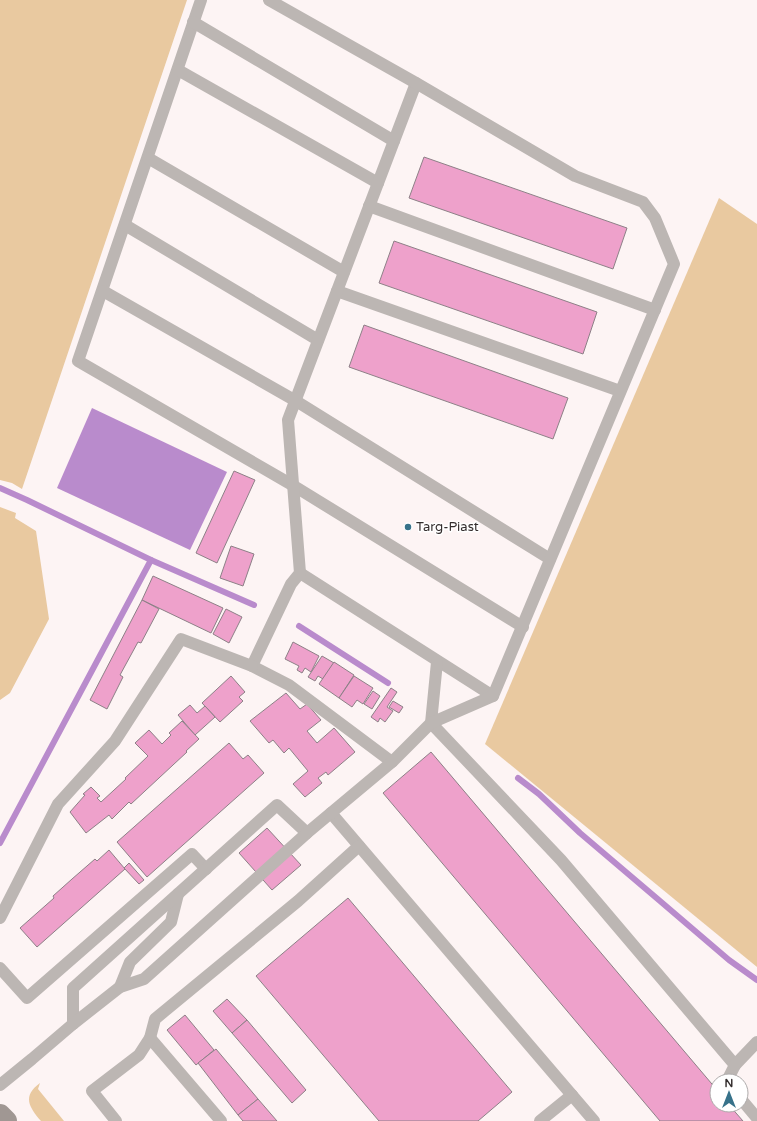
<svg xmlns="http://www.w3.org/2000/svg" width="757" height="1121" font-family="'Varela Round',sans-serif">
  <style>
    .green { fill: #e9c9a0 }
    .water { fill: #b98bcc }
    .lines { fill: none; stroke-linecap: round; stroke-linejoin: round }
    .stream { stroke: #b98bcc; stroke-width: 6 }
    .building { fill: #eea1cb; stroke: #8d8087 }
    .service { stroke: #bcb6b3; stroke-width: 12 }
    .secondary { stroke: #a09793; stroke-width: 22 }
    .poi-dot { fill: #37728a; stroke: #fff; stroke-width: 1.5 }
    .labels { text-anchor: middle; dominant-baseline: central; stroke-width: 3; stroke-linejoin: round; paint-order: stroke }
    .poi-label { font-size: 13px; fill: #342e2e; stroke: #fff; text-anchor: start }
  </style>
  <rect width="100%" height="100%" fill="#fdf4f4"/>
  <g class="green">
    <polygon points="0,0 187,0 22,489 12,483 0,480"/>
    <polygon points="719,198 757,224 757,967 485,744"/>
    <polygon points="0,507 16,513 15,518 36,531 49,619 10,693 0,700"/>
    <path d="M40,1083L38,1089L64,1121H41C29,1107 22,1096 40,1083Z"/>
  </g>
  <polygon class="water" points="92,408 227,472 190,550 57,488"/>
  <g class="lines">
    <g class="stream">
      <polyline points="0,488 27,500 151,560 254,605"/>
      <polyline points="299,626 388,683"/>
      <polyline points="518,778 539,794 580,833 660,901 729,960 757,980"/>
      <polyline points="0,843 151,560"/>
    </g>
  </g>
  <g class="building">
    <polygon points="424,157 627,228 613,269 409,198"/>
    <polygon points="394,241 597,312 583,354 379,283"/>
    <polygon points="364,325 568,398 553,439 349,367"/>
    <polygon points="234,471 255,480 217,563 196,553"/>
    <polygon points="231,546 254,554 243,586 220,578"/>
    <polygon points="153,576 223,608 211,633 142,600"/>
    <polygon points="142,600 159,609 141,643 138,642 120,675 123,677 107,709 90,700"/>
    <polygon points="226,609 242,617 229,643 213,634"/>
    <polygon points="293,642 319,656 311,672 305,668 302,673 297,670 299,666 285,659"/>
    <polygon points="322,656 334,663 323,679 318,676 315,681 308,677"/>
    <polygon points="334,662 354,675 339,698 319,684"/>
    <polygon points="231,676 245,692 239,697 243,701 220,722 202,703"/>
    <polygon points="354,676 373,688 363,704 357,700 352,707 339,698"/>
    <polygon points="391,688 397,692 387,707 393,711 385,722 380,718 378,722 371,717"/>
    <polygon points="373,691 380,696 372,709 364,704"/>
    <polygon points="286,693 300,709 307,704 321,720 307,731 317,743 334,728 355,752 328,775 326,772 318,778 322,783 305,797 293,784 308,771 289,748 284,753 273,740 269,743 250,721"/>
    <polygon points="393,701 403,707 399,713 389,707"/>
    <polygon points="190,705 197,713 205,706 215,717 195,735 178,715"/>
    <polygon points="182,721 199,739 186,751 187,752 131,804 129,802 112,819 109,815 86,833 70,812 85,795 83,794 91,787 100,796 97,798 101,802 126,779 125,778 148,756 135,743 149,730 162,744 171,735 169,733"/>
    <polygon points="229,743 243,759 248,755 264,773 147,877 117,842"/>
    <polygon points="431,752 717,1090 717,1105 729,1105 743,1121 660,1121 383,793"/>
    <polygon points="267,828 301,865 272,890 239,853"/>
    <polygon points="109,850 125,869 37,947 20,928 54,898 53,896 72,879 95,859 97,861"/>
    <polygon points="129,863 144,880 139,884 124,868"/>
    <polygon points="348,898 512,1092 478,1121 379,1121 256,976"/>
    <polygon points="227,999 247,1020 232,1033 213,1011"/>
    <polygon points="185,1015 214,1050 196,1065 167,1030"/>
    <polygon points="247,1020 306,1090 292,1103 232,1033"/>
    <polygon points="216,1049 258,1099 238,1115 198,1063"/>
    <polygon points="258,1099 277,1121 243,1121 238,1115"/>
  </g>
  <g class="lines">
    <g class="service">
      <polyline points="201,0 78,361 294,486 523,627"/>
      <polyline points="193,22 394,141"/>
      <polyline points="178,70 378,183"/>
      <polyline points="148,158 344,272"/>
      <polyline points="369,206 655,310"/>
      <polyline points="125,225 318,340"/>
      <polyline points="103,291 296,401 550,559"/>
      <polyline points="337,291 620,391"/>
      <polyline points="300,573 493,696"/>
      <polyline points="437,662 431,723 561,860 735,1065 727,1081"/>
      <polyline points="392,762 289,685 252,666 291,584 300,573 288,420 416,83"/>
      <polyline points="331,813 594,1121"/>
      <polyline points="0,918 58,804 115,741 181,639 252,666"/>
      <polyline points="0,968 27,998 192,854 206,869"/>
      <polyline points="120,987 130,962 171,922 178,894"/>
      <polyline points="73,1024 73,988 277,805 307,833"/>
      <polyline points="150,1038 221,1121"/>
      <polyline points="735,1065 757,1042"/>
      <polyline points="0,1085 32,1059 73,1024 120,987 144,979 307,833 392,762 431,723 493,696 674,264 655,218 643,202 575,176 416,83 269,0"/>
      <polyline points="741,1099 757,1118"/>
      <polyline points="116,1121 92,1091 139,1055 150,1038 155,1019 298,901 359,846"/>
      <polyline points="540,1121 572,1095"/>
    </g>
    <polyline class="secondary" points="0,1115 6,1121"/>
  </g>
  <circle class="poi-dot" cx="408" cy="527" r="4"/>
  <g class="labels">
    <g class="poi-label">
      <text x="416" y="527">Targ-Piast</text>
    </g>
  </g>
  <g transform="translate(729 1093)"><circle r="19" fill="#ffffff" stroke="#aeabab"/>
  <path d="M0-3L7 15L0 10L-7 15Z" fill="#37728a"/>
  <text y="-6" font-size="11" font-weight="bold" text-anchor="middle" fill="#342e2e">N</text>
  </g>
</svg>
